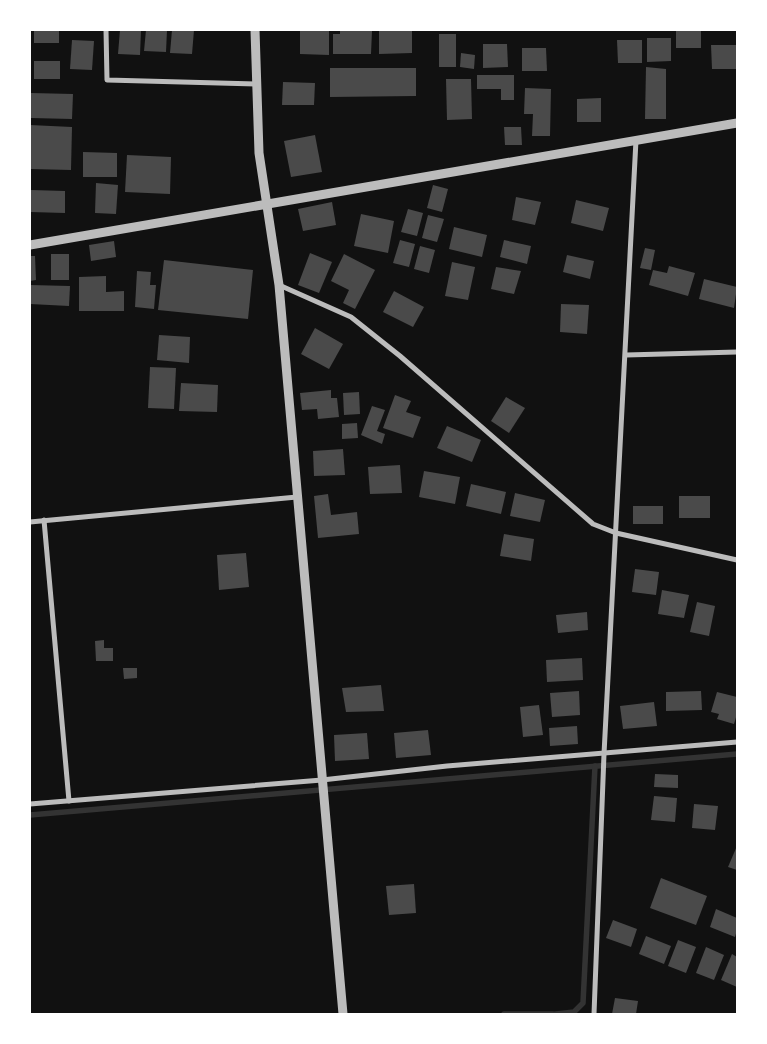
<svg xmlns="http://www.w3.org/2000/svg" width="767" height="1044" font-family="'PT Sans Narrow',sans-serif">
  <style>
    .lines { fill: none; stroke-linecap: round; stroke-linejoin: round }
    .stream { stroke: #333; stroke-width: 5.5 }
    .building { fill: #4a4a4a }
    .minor { stroke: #bcbcbc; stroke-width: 5 }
    .tertiary { stroke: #bcbcbc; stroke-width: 9 }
  </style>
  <rect width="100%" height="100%" fill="#111"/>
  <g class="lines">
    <g class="stream">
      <polyline points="30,815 737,754"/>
      <polyline points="504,1014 553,1014"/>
      <polyline points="556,1014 574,1012 583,1003 595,766"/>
    </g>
  </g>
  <g class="building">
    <rect x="34" y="30" width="25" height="13"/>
    <polygon points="120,30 141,30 140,55 118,54"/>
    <polygon points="146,30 167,30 166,52 144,51"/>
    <polygon points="172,30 194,30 192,54 170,53"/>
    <polygon points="300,30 329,30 329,55 300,54"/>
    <polygon points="379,30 412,30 412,53 379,54"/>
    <rect x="676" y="30" width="25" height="18"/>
    <polygon points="340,31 372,31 371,54 333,54 333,34 340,34"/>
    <rect x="439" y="34" width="17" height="33"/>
    <polygon points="647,38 671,38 671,61 647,62"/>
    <polygon points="72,40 94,41 92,70 70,69"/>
    <polygon points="617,40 642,40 642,63 618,63"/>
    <polygon points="483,44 507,44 508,67 483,68"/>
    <polygon points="711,45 736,45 736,69 712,69"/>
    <polygon points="522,48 546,48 547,71 522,71"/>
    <polygon points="461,53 475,55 474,69 460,67"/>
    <rect x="34" y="61" width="26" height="18"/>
    <polygon points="646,67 666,69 666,119 645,119"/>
    <polygon points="330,68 416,68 416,96 330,97"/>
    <polygon points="477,75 514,75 514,100 501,100 501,89 477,89"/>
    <polygon points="446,79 471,79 472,119 447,120"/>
    <polygon points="283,82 315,83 314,105 282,105"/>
    <polygon points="525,88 551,89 550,136 532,136 533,114 524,114"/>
    <polygon points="31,93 73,94 72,119 31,118"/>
    <polygon points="601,98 601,122 577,122 577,99"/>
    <polygon points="30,125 72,127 71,170 30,169"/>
    <polygon points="504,127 521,127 522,145 505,145"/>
    <polygon points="315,135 322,172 291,177 284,141"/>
    <polygon points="83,152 117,153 117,177 83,177"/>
    <polygon points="127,155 171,157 170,194 125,192"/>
    <polygon points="96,183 118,185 116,214 95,213"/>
    <polygon points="433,185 448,189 442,212 427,208"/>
    <polygon points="31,190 65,191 65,213 30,212"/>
    <polygon points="516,197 541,202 535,225 512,220"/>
    <polygon points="576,200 609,208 603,231 571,223"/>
    <polygon points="332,202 336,225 303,231 298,209"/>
    <polygon points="408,209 423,213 417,236 401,232"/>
    <polygon points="361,214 394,221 388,253 354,246"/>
    <polygon points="428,215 444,219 437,242 422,238"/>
    <polygon points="454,227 487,235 482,257 449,249"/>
    <polygon points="400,240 415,244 409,267 393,263"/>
    <polygon points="504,240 531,246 527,264 500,257"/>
    <polygon points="114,241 116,257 91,261 89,245"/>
    <polygon points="420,246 435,250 429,273 414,269"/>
    <polygon points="645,248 655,250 651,270 640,268"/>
    <polygon points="310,253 332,262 319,293 298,285"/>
    <rect x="51" y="254" width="18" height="26"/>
    <polygon points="344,254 375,270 355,309 343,303 349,290 331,281"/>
    <polygon points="567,255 594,261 590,279 563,272"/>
    <polygon points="30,256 35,256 36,280 30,281"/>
    <polygon points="164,260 253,270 248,319 158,310"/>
    <polygon points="452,262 475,267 468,300 445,296"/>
    <polygon points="669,266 695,273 688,296 649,285 653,270 667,273"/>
    <polygon points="496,267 521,271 514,294 491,289"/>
    <polygon points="137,271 151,272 150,285 156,285 154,309 135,307"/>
    <polygon points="106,276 106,292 124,291 124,311 79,311 79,277"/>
    <polygon points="704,279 737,287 734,308 699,299"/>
    <polygon points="30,285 70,286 69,306 30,304"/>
    <polygon points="394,291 424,307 413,327 383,312"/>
    <polygon points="561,304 589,305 587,334 560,332"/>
    <polygon points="315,328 343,344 329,369 301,354"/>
    <polygon points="159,335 190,337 189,363 157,360"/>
    <polygon points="150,367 176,368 174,409 148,408"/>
    <polygon points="181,383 218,385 217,412 179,411"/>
    <polygon points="331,390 331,398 337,398 339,417 318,419 317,409 302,410 300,393"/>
    <polygon points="359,392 360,414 344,415 343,393"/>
    <polygon points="395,395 411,401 406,412 421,417 413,438 383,428"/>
    <polygon points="506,397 525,408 509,433 491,421"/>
    <polygon points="372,406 385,410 377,431 385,434 382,444 361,435"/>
    <polygon points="357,423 358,438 342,439 342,424"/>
    <polygon points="447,426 481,440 472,462 437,448"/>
    <polygon points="343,449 345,475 314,476 313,451"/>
    <polygon points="400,465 402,493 370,494 368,467"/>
    <polygon points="424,471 460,477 455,504 419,497"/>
    <polygon points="471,484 506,492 501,514 466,506"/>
    <polygon points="515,493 545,500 540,522 510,516"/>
    <polygon points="328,494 331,515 357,512 359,534 318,538 314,496"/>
    <rect x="679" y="496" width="31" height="22"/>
    <rect x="633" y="506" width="30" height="18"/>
    <polygon points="504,534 534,539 531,561 500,556"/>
    <polygon points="246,553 249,587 219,590 217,555"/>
    <polygon points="635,569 659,572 656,595 632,592"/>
    <polygon points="662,590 689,595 684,618 658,614"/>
    <polygon points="697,602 715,606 709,636 690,632"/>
    <polygon points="587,612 588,630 558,633 556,615"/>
    <polygon points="104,640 104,648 113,648 113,661 96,661 95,641"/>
    <polygon points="582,658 583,680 547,682 546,660"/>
    <polygon points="123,668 137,668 137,678 124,679"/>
    <polygon points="381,685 384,711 346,712 342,688"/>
    <polygon points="579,691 580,715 552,717 550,693"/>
    <polygon points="701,691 702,710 666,711 666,692"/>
    <polygon points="717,692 737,697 737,714 734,724 717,719 719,714 711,712"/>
    <polygon points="654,702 657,726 623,729 620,706"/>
    <polygon points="539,705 543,735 523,737 520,707"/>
    <polygon points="577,726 578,744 550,746 549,728"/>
    <polygon points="428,730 431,755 396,758 394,733"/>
    <polygon points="367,733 369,759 335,761 334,735"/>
    <polygon points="655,774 678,775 678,788 654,787"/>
    <polygon points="654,796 677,798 675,822 651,820"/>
    <polygon points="694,804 718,806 715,830 692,828"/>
    <polygon points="737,846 737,870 728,867"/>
    <polygon points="661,878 707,896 696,925 650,908"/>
    <polygon points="414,884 416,913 389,915 386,886"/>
    <polygon points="716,909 737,918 737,930 735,937 710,927"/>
    <polygon points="613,920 637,929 631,947 606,938"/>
    <polygon points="646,936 671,946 664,964 639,954"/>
    <polygon points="678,940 696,947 686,973 668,966"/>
    <polygon points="706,947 724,955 714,980 696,973"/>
    <polygon points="732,954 737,957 737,987 721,980"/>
    <polygon points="615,998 638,1001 636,1014 612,1014"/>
  </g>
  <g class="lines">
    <g class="minor">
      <polyline points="106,30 107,80 256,84"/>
      <polyline points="279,285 351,317 400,356 593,524 616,533 737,560"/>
      <polyline points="626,355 737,352"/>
      <polyline points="44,520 69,801"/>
      <polyline points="30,522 297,497"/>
      <polyline points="30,804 322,780 447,766 737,742"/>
      <polyline points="594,1014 604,754 636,140"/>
    </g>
    <g class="tertiary">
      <polyline points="255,30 259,153 279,285 343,1014"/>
      <polyline points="30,245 737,123"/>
    </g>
  </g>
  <rect width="767" height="1044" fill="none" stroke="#ffffff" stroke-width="62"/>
</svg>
